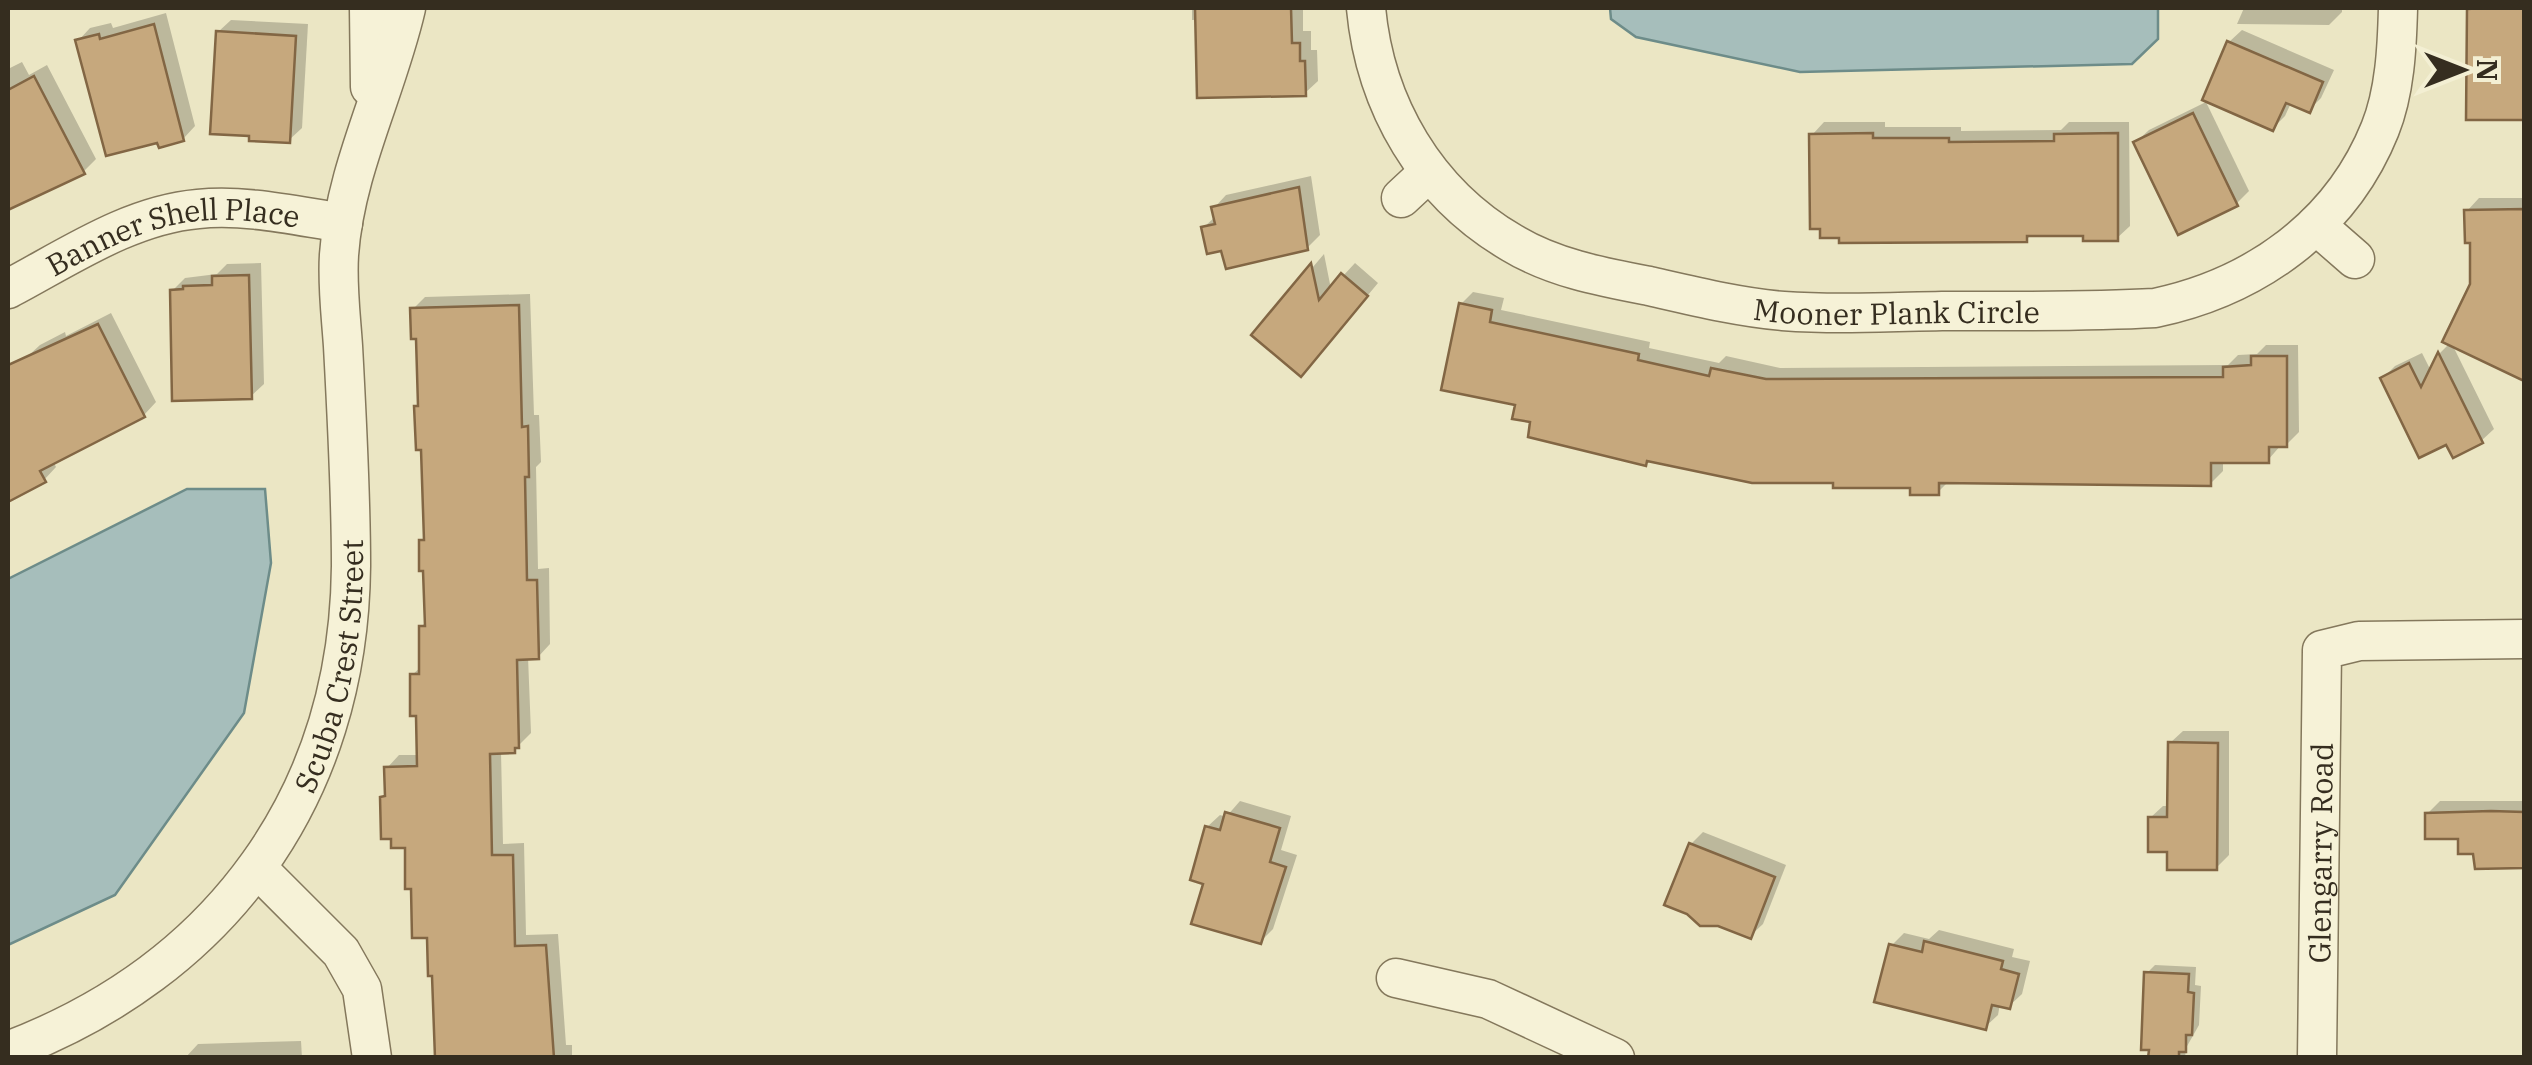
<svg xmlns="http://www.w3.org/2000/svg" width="2532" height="1065" font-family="'IBM Plex Serif',serif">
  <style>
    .water { fill: #a6bebb; stroke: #6d8c89; stroke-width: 2.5 }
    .shadow { fill: #0003 }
    .building { fill: #c6a87d; stroke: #826644; stroke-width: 2.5 }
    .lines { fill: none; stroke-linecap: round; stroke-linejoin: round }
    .street-casing { stroke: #84785c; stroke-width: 41 }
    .street { stroke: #f6f2d7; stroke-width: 38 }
    .labels { text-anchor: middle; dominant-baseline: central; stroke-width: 9; stroke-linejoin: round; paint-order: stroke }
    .street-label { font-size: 30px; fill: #352d1f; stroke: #f3efd3 }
  </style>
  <rect width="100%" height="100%" fill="#ebe6c4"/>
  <g class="water">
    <polygon points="1610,8 2158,8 2158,39 2132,64 1800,72 1636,37 1611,19"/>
    <polygon points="187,489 265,489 271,563 244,713 115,895 8,945 8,579"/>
  </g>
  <g class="shadow">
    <polygon points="1192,8 1303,8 1303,31 1311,31 1311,50 1317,50 1318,81 1305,93 1198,20 1192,20"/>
    <polygon points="2244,8 2342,8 2342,12 2329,25 2237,24"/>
    <polygon points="2472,8 2524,8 2524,118 2469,118"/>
    <polygon points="166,13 195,126 183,139 159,139 78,41 90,28 111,23 113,28"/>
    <polygon points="231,20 308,24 302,128 289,140 218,32"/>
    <polygon points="2242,30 2334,70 2321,98 2309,110 2291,103 2285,116 2273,128 2229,42"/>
    <polygon points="22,62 29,75 47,65 96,159 83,172 8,204 8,69"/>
    <polygon points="2206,102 2249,191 2236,204 2136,142 2149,130"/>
    <polygon points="1824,122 1885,122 1885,127 1961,127 1961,131 2061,130 2069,122 2129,122 2130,226 2117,238 2086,233 2033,233 2026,240 1812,135"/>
    <polygon points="1311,176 1320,235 1307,248 1203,228 1216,216 1214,208 1226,195"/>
    <polygon points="2479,198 2524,198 2524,271 2473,272 2473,241 2467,211"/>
    <polygon points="1324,254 1331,289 1355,263 1378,283 1313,361 1255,335"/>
    <polygon points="261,263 264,384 251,396 172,291 185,278 217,274 227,264"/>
    <polygon points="2485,272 2524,291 2524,379 2452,344 2494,429 2481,441 2447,441 2383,378 2395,366 2422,353 2431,371 2440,353 2450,343"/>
    <polygon points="1473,292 1504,298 1501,310 1650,342 1649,348 1719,363 1726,356 1780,368 2228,365 2238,355 2257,354 2266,345 2298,345 2299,432 2286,445 2281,445 2268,460 2223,460 2223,471 2210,484 1950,480 1938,492 1913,486 1835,481 1650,459 1646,463 1533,420 1518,404 1461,304"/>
    <polygon points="530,294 534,415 539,415 541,462 536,467 538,569 549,568 550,644 538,657 528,657 531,733 514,750 501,751 503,844 524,843 526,935 558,934 566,1045 572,1045 572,1058 438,1058 429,935 413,886 407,845 382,798 388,793 387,768 399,755 420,755 419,713 412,675 422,666 421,627 427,621 421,541 426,536 424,447 417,407 420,404 419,336 413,309 425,297"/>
    <polygon points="111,313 156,402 144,415 53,461 56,467 44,480 8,499 8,371 28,360 27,357 40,345 65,332 66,336"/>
    <polygon points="2183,731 2229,731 2229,855 2216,868 2170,849 2150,818 2163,806 2170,806 2170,743"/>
    <polygon points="1240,801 1291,816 1281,850 1297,855 1273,929 1261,941 1206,882 1207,827 1220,815 1226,817"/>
    <polygon points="2440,801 2524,801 2524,866 2477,867 2476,851 2460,836 2427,814"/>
    <polygon points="1703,832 1786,865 1763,924 1750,936 1691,844"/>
    <polygon points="1939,930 2014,949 2012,957 2030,961 2022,994 2009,1006 2000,1004 1998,1015 1985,1027 1891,946 1904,933 1929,939"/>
    <polygon points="2155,965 2196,967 2195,985 2201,986 2199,1025 2186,1048 2185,1058 2151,1058 2147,973"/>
    <polygon points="301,1041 302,1058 185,1058 198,1044"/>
  </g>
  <g class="building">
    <polygon points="1195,8 1291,8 1292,43 1300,43 1300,61 1305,61 1306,96 1197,98"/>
    <polygon points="2486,8 2524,8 2524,120 2466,120 2467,9"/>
    <polygon points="154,24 184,141 159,148 157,143 106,156 75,40 99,34 100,39"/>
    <polygon points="216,31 296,36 290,143 249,141 249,136 210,134"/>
    <polygon points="2227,41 2323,82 2310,113 2286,103 2273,131 2202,100"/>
    <polygon points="34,76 85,174 8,210 8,90"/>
    <polygon points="2193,113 2238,206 2178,235 2133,142"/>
    <polygon points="1873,133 1873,138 1949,138 1949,142 2054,141 2054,134 2118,133 2118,241 2083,241 2083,236 2027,236 2027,242 1839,243 1839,238 1820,238 1820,229 1810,229 1809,134"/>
    <polygon points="1299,187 1308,250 1226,269 1221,251 1207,254 1201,227 1215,224 1211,207"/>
    <polygon points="2524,209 2524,381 2442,342 2470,284 2470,243 2465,243 2464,210"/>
    <polygon points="1311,263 1319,300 1341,273 1368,296 1301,377 1251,335"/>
    <polygon points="249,275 252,399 172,401 170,290 183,289 183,286 212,285 212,276"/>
    <polygon points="1459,303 1492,310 1490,322 1639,354 1638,360 1709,376 1711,368 1766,379 2223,377 2223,367 2251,365 2251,356 2287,356 2287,447 2269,447 2269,463 2211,463 2211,486 1939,483 1939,495 1910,495 1910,488 1833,488 1833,483 1752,483 1647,461 1646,466 1528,437 1530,422 1512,419 1515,405 1441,390"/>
    <polygon points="519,305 522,427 528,426 529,477 525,477 527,580 537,580 539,659 517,660 519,748 515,748 515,753 490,754 492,855 513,855 515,946 546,945 554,1058 435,1058 432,976 428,976 427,938 412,938 411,889 405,889 405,848 391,848 391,839 381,839 380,797 385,796 384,767 417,766 416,716 410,716 410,674 419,674 419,626 425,626 423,571 419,571 419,540 424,540 421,450 416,450 414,406 418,406 416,339 411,339 410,308"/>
    <polygon points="98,324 145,417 40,471 46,482 8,502 8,365"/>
    <polygon points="2438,352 2483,443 2453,458 2446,445 2419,458 2380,378 2409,363 2421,387"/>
    <polygon points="2168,742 2218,743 2217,870 2167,870 2167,852 2148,852 2148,817 2167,817"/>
    <polygon points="2491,811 2524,812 2524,868 2475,869 2473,854 2458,854 2458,839 2425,839 2425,813"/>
    <polygon points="1225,812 1280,828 1270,862 1286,867 1261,944 1191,924 1203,884 1190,880 1205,826 1220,830"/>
    <polygon points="1689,843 1775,877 1751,939 1718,926 1700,926 1687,914 1664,905"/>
    <polygon points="1924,941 2003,961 2001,969 2019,974 2010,1009 1992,1005 1986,1030 1874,1002 1889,944 1922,952"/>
    <polygon points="2144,972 2189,974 2188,992 2194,993 2192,1035 2186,1035 2186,1052 2179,1052 2179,1058 2148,1058 2149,1050 2141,1050"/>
  </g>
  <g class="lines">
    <g class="street-casing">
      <g id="street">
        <polyline points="369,8 370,87"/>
        <path id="s1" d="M1366,8C1375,105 1426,193 1512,243C1553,268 1602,277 1649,286C1693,296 1738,307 1783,311C1836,315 1890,312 1942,311C2013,311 2084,312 2155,308C2255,287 2341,226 2380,129C2395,92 2397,47 2398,8"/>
        <polyline points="1401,198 1429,172"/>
        <polyline points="2316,225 2355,259"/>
        <path id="s2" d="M8,289C67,258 129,215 198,209C246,204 296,216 343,223"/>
        <polyline points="257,868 341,952 362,989 372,1058"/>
        <polyline points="1396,978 1488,999 1615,1058"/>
        <path id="s3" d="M8,1051C221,970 349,796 351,566C351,493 347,419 343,346C341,316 337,286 339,255C345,169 387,91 406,8"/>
        <path id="s4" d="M2317,1058L2322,650L2359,641L2524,639"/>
      </g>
    </g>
    <use href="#street" class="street"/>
  </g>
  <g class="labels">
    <g class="street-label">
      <text stroke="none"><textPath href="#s2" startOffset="178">Banner Shell Place</textPath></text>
      <text stroke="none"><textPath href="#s1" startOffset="682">Mooner Plank Circle</textPath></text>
      <text stroke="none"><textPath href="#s3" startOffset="532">Scuba Crest Street</textPath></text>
      <text stroke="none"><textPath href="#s4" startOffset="205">Glengarry Road</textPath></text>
    </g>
  </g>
  <rect width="2532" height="1065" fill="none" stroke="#352d1f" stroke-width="20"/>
  <g transform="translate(2462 70) rotate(90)" stroke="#f3efd3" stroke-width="8" paint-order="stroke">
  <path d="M0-8L18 38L0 25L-18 38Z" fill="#352d1f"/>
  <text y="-15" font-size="28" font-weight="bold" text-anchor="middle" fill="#352d1f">N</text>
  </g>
</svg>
